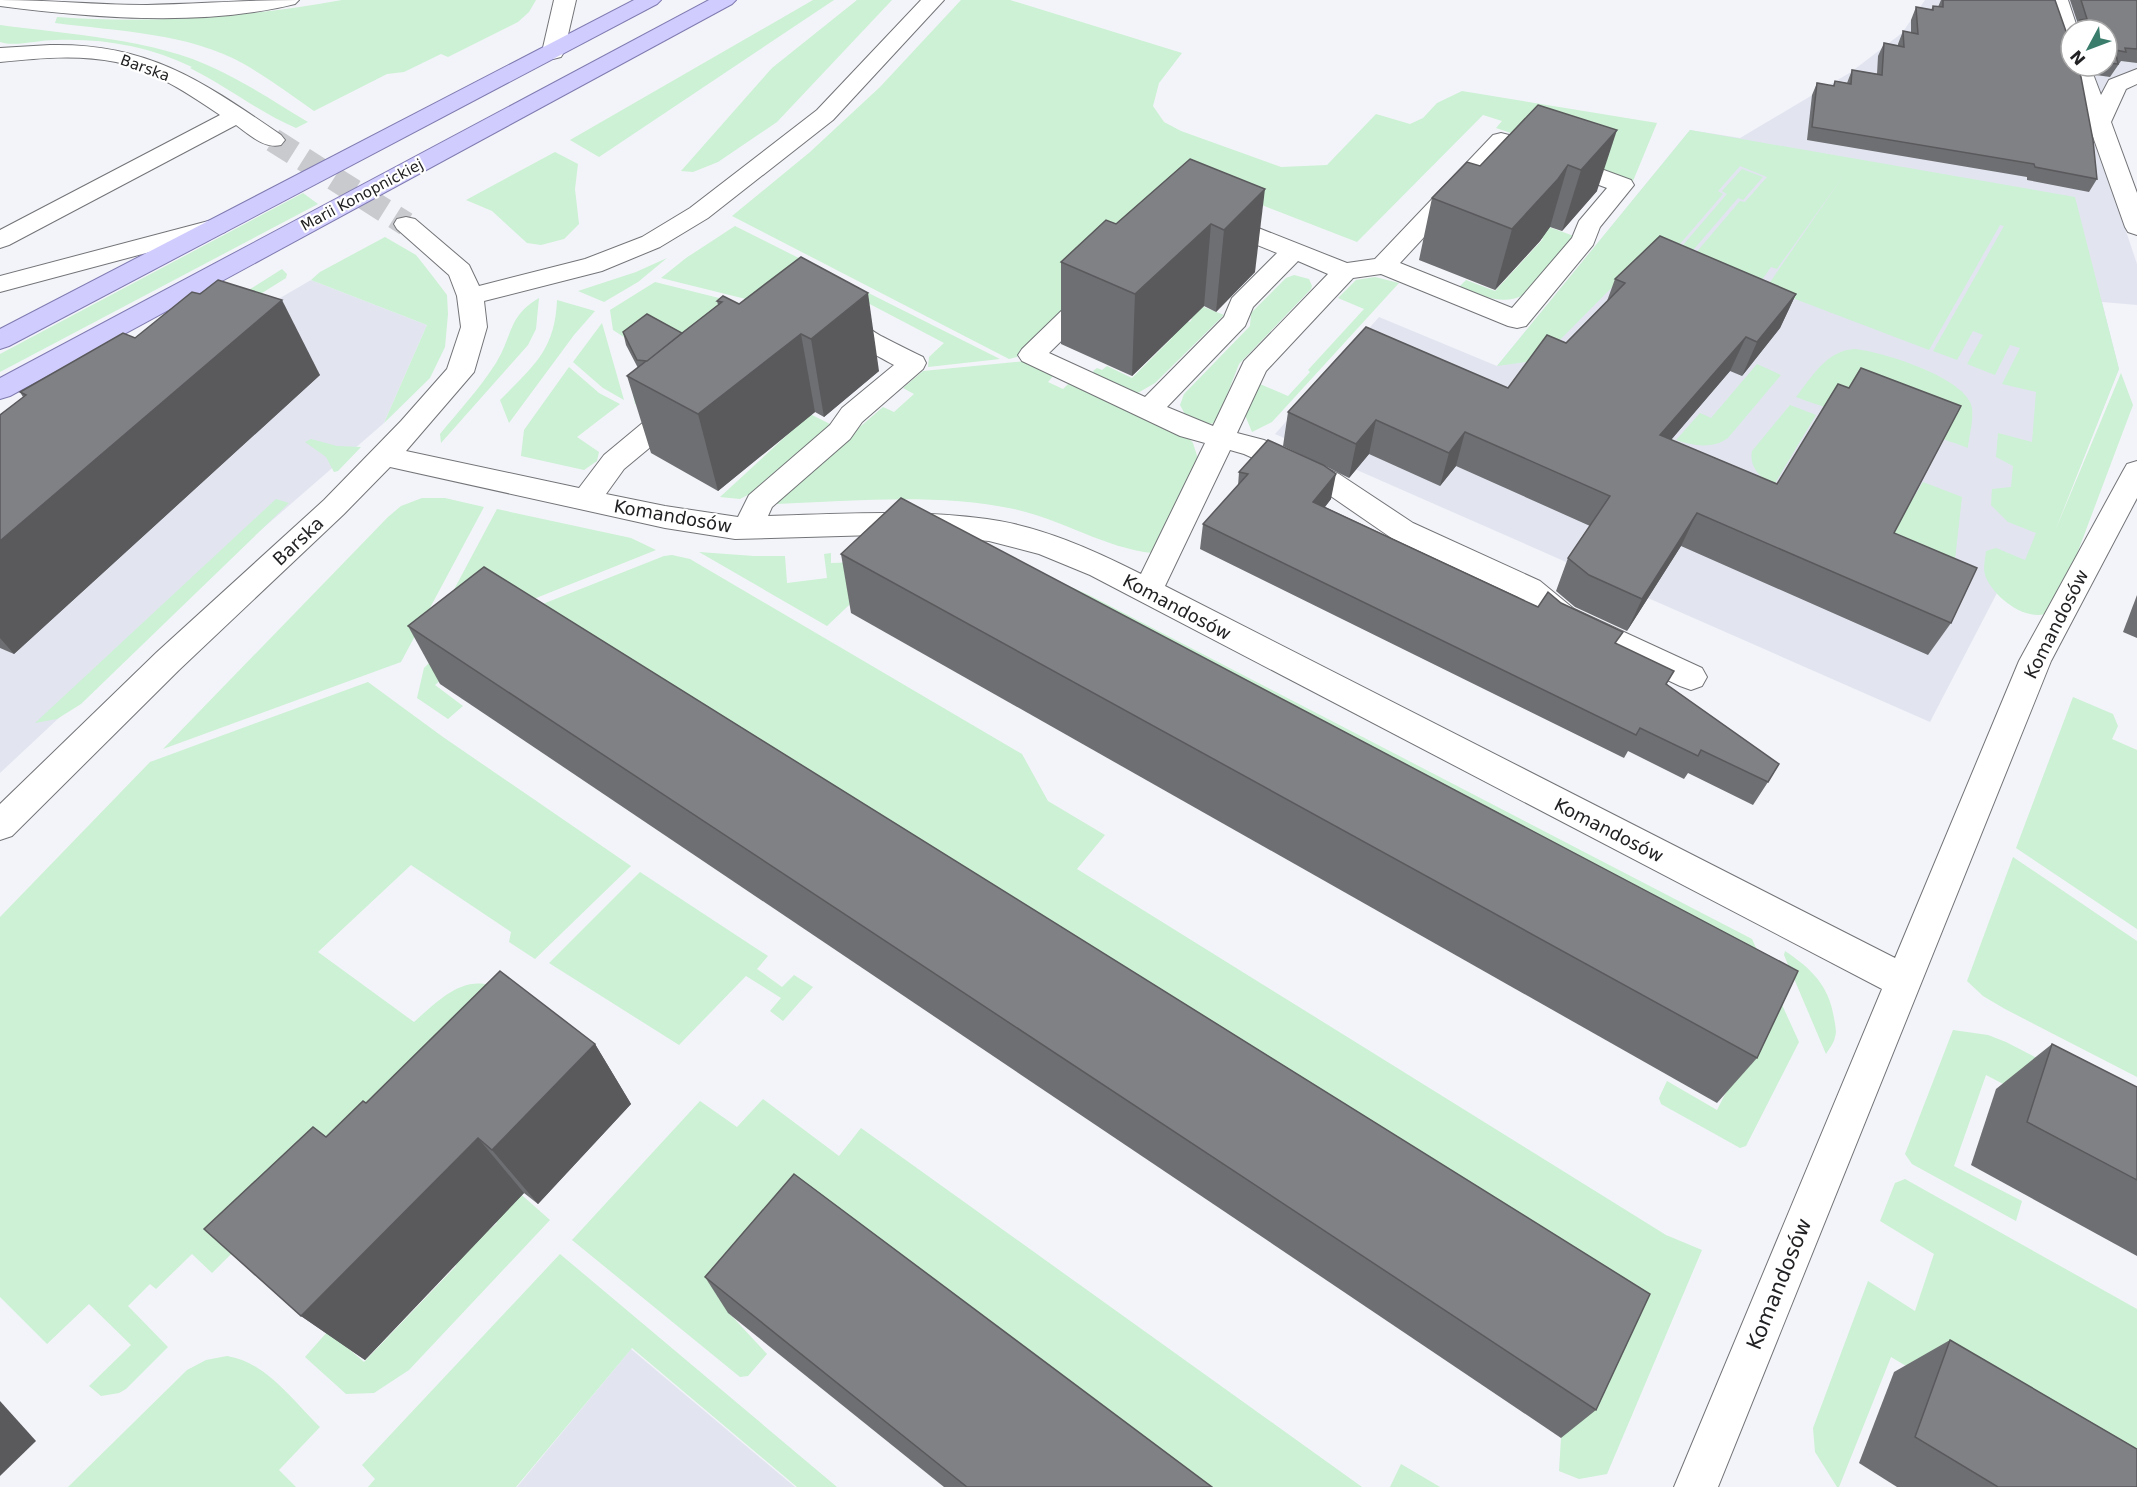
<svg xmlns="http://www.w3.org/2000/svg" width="2137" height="1487" font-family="'DejaVu Sans',sans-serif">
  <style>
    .built { fill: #e2e5f0; fill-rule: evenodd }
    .green { fill: #ccf1d4 }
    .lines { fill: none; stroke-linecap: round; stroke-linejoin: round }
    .minor-tunnel { stroke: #c9cace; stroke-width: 24; stroke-dasharray: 24 12; stroke-linecap: butt }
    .minor-casing { stroke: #737478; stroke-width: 2 }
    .major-casing { stroke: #7f7ab0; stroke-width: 2 }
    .minor { fill: #fff; fill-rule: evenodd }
    .major { fill: #d0ccfd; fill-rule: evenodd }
    .wall { fill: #6e6f72 }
    .shaded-wall { fill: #5a5a5d }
    .building { fill: #808185; stroke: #5a5a5d; stroke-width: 1.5 }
    .labels { text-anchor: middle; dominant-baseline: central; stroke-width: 4.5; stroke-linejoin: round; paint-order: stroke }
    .far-street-label { font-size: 15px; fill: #222224; stroke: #fff }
    .street-label { font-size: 18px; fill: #222224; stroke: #fff }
    .near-street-label { font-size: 21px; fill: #222224; stroke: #fff }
  </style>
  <rect width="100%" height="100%" fill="#f3f4f9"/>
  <g class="built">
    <path d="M1925,0H2137V81L2083,102L2137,264V305L2102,302L2119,369L2030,592L1997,593L1930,722L1275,434L1379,317L1497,366L1690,130L1740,138L1851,72L1902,33ZM2071,30H2107V66H2071Z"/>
    <polygon points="311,280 427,325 384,423 246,543 0,773 0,462"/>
    <polygon points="631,1349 795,1487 517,1487"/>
  </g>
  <g class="green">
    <path d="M342,0H536L529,12L518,22L448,57L441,54L404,72L387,74L314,111C291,95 268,78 244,64C190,33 116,31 55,23L57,17C152,24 248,17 342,0Z"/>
    <polygon points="813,0 834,0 599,157 570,140"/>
    <polygon points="857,0 892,0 777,122 718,162 693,172 681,171 772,68"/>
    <polygon points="961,0 1010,0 1182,53 1159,83 1153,106 1164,122 1181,131 1281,167 1327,165 1376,114 1410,124 1423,118 1437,103 1462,91 1657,123 1633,181 1517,140 1520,136 1496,128 1502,121 1483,115 1357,242 1200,181 1017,357 1009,359 732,216 810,152 880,87"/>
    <path d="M0,25C67,34 155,39 216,69C248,84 278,104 308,122L296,128C259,112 226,86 190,68L192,67C149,46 102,38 55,40C38,40 15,47 0,42Z"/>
    <path d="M1690,130L2075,197L2119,369L2055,531L2121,373L2133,405L2057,607C2053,609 2049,613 2045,614C2022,620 1992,595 1985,575C1983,568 1985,559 1986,551L1996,548L2025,560L2036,533L2008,522L1991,505L1992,489L2011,487L2013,466L1996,457L1998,433L2032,442L2036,392L2002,384L2020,348L2010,345L1995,375L1967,364L1983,335L1973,331L1957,360L1933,351L2004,226L2000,225L1929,350L1766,288L1846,172L1777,269L1771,267L1751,295L1694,255L1740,201L1745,202L1767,177L1740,166L1718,191L1723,194L1673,252L1648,251L1540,360L1497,366Z"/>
    <polygon points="555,152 578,164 575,189 579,224 564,239 541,245 527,243 492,211 466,200"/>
    <polygon points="1742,169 1763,177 1743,200 1738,198 1688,256 1677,252 1727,194 1722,191"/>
    <polygon points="303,193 318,204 0,372 0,354"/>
    <polygon points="735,226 1000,359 928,367 929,357 944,343 826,281 790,310 661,278 686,258"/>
    <path d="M1546,226L1574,236L1525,294C1503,307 1481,295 1459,287L1466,280L1495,291L1543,239L1537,236Z"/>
    <polygon points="385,237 416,255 431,274 447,295 448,314 445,347 430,378 384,423 427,325 311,280 320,272"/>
    <polygon points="667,258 638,282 604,302 578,291 636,272"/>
    <polygon points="282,269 287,274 286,278 249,301 0,434 244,293"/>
    <polygon points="1294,275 1309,279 1312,286 1311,289 1239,364 1216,423 1208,424 1186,416 1180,405 1184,394 1250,326 1251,313 1286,278"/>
    <polygon points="1375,277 1399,283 1272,422 1252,432 1245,415 1260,384 1288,396 1310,372 1308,370 1364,309 1338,298 1356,280"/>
    <polygon points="655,282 783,314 656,415 635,404 633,394 664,371 630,341 613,330 610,310"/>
    <path d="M539,298L536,329L528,345L441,443L440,434C459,411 480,388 496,363C513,335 508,316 539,298Z"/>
    <path d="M557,300L595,311L574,335L509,423L500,400C533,366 555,351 557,300Z"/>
    <polygon points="1199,305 1224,315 1155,383 1136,394 1096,376 1093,371 1097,368 1102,370 1107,366 1132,378 1172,338 1168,335 1183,320 1190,322 1192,319 1187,317"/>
    <polygon points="602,323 624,400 603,388 573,362"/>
    <path d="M1854,349C1881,351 1958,376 1970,402C1976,414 1969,435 1968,448C1912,426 1852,419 1796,397C1812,377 1826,351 1854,349Z"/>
    <path d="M1026,361L1054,375L1048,382L1063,389L1070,382L1186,435L1193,443L1198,459L1153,553C1104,548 1062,519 1014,509C936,493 855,501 776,504V499L883,407L894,412L914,394L903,388L923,371Z"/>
    <path d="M1757,364L1781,375L1728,438C1713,449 1693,446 1676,440L1700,413L1711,418Z"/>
    <polygon points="569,367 599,393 620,404 577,437 599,452 597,461 584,470 521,456 524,430"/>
    <path d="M1790,405L1816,415L1774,485C1761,478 1749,468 1752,451Z"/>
    <polygon points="810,414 834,426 759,489 740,499 720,497"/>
    <polygon points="311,439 337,446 361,447 338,471 334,472 326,457 305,442"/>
    <polygon points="1923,482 1962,497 1951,595 1892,532"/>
    <polygon points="422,498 445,498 484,507 401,662 163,749 388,517 401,506"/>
    <polygon points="276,499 289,503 81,704 57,719 35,723"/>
    <polygon points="497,509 631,538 656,550 426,642"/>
    <polygon points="906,551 827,626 699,552 754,556 785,556 787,583 827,578 824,554 831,553 831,563 863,562"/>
    <polygon points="672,555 690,559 1022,754 1048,801 1105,835 1077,869 1666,1235 1702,1250 1607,1474 1579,1479 1559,1471 1561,1438 1613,1328 502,628 435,685 463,706 448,719 417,698 424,668 452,640 664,556"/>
    <polygon points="1060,582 1091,596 1752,939 1799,1042 1746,1146 1740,1148 1661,1104 1659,1098 1667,1081 1717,1110 1763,1020"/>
    <path d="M368,682L443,737L631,866L535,959L509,942L511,932L411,865L318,952L414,1022C438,1001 465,971 500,989L212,1273L192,1254L156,1289L150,1284L128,1306L168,1347L126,1389L119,1393L101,1396L89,1386L131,1345L89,1304L47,1344L0,1297V917L150,762Z"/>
    <polygon points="2073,697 2113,714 2118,726 2112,739 2137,750 2137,929 2016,848"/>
    <polygon points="2013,857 2137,941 2137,1077 2005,1009 1983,996 1967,981"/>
    <polygon points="640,872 768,956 757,969 782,987 794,975 813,987 783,1021 770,1011 781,998 746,976 679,1045 549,963"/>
    <path d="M1785,951C1812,969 1829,986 1834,1018C1835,1024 1837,1032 1835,1037C1834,1043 1829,1049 1826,1054L1784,955Z"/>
    <polygon points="1953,1030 1988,1035 2006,1042 2137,1110 2137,1154 1986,1075 1954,1166 2022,1201 2016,1221 1912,1164 1905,1154"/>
    <polygon points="763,1099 839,1156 861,1128 1362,1487 1171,1487 728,1312 767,1354 748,1376 740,1377 572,1240 700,1101 737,1127"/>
    <polygon points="1905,1179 2137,1309 2137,1487 2110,1487 1891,1357 1839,1487 1837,1487 1815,1452 1813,1428 1868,1281 1915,1311 1934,1254 1880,1221 1895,1183"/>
    <polygon points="516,1190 550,1220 409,1370 374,1393 346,1394 305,1357 328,1331 364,1362 456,1266 451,1258 481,1225 489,1230 497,1223 489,1216"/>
    <polygon points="560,1254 837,1487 797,1487 632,1348 516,1487 368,1487 375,1479 362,1465"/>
    <path d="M227,1356C266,1362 293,1401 320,1427L279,1470L296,1487H68L187,1370L206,1360Z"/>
    <polygon points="1401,1464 1440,1487 1390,1487"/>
  </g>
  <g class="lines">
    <polyline class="minor-tunnel" points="273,140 406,224"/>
    <g class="minor-casing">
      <g id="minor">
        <path d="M0,0C49,0 98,5 147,5C198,4 248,0 299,0L295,4C204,27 92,18 0,6Z"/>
        <polygon points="554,0 576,0 564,52 561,57 553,59 545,57 542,52"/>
        <path d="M921,0H944L833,120L708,218L660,247L602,271L484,301L487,327L474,372L406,451L579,488L604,455L669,401L679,399L689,401L693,408L689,415L624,469L606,494L665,506L738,517L749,495L830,425L842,408L894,365C878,356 832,333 824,320L828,314C850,308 865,328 883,337C896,344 909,350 923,357L926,363L923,369L862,422L850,439L772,507L768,516C841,514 914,509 987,519C1040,526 1094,550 1141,574L1205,443L1180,436L1022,361L1018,355L1022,349L1085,288L1094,286L1103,288L1107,294L1103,300L1049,353L1145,397L1224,317L1232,298L1277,253L1210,226L1207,221L1210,216L1219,214L1228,216L1347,263L1375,259L1493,135L1501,133L1509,135L1631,180L1634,185L1600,227L1593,245L1526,326L1517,328L1508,326L1381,274L1353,278L1266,371L1237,433L1264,440L1339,474L1413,523L1540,581L1574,609L1702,668L1707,677L1702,686L1691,690L1680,686L1552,625L1518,597L1393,539L1319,488L1244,454L1230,450L1165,586L1895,958L2019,661L2123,471L2127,464L2137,461V498L2051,661L1718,1487H1674L1882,989L1090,575L1039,554L989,541L911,534L735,539L665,528L390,467L344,514L179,670L12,836L0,840V804L157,652L324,500L401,421L447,369L461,327L457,296L449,275L397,229L394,224L397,219L406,217L415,219L469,265L479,286L585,259L642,237L690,208L817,110ZM1505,150L1607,188L1579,221L1572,238L1512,308L1400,263ZM1298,261L1328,274L1244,361L1213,426L1167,407L1245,326L1253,307Z"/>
        <polygon points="2046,0 2068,0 2078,30 2071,30 2071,50 2063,48 2060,43"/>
        <path d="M50,45C149,43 202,81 281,135L285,140L281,145C264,149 250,135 236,125L9,245L0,248V230L220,115C189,94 153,70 116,62C78,54 38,58 0,62V48Z"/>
        <polygon points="2071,61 2071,66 2090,66 2101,95 2109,80 2137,69 2137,84 2126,89 2111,122 2137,193 2137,235 2128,232 2125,227 2068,66"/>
        <polygon points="216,219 225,222 228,227 225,232 0,292 0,276"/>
      </g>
    </g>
    <g class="major-casing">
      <g id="major">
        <polygon points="634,0 661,0 657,4 9,346 0,349 0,329"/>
        <polygon points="709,0 736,0 732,4 10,396 0,399 0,378"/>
      </g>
    </g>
    <use href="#minor" class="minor"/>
    <use href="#major" class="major"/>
  </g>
  <g class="wall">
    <polygon points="1941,0 2055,0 2097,179 2089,192 2027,180 2027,177 1807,140 1812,95 1817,83 1833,86 1835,81 1847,83 1852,70 1877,74 1878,56 1884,43 1898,46 1898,44 1903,31 1911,33 1911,20 1916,7 1931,10 1933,6 1938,7"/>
    <polygon points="2070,0 2137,0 2137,63 2121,61 2110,77 2096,75 2092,66 2107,66 2107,30 2075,30 2078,24"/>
    <polygon points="1538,105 1597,191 1562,231 1550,227 1540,241 1495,290 1419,260 1432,198 1480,166"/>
    <polygon points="1190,159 1255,272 1216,312 1204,306 1132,376 1061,344 1061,262 1116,224"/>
    <polygon points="1615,279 1796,294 1780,328 1742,376 1730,371 1671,440 1894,533 1951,623 1928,655 1681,546 1627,631 1575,607 1556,591 1568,558 1590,526 1456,466 1440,486 1369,454 1349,478 1325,466 1331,499 1325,507 1538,607 1561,603 1617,644 1667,684 1768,782 1753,805 1688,773 1684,779 1628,751 1624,758 1200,549 1203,524 1238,486 1239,472 1310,459 1283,446 1288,412 1508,388 1566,343 1607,301"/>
    <polygon points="200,294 320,375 14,654 0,648 0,415 23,397 20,392 135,338"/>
    <polygon points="717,301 739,304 879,371 824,417 815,412 718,491 651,453 627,376 638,368 626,345 623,332 682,333 718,305"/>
    <polygon points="841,554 1757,1058 1717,1103 851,613"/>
    <polygon points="2137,595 2137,638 2123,632"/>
    <polygon points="408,626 1596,1410 1561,1438 440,684"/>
    <polygon points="595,1044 631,1104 538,1204 524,1193 365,1360 301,1316 326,1137 366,1103"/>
    <polygon points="2052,1044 2137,1087 2137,1256 1971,1165 1996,1089"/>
    <polygon points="705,1277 1212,1487 944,1487 728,1313"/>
    <polygon points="1950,1340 2137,1487 1897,1487 1859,1463 1894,1372"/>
  </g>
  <g class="shaded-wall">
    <polygon points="1617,130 1597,191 1562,231 1581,170"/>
    <polygon points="1568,165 1550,227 1540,241 1495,290 1512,229"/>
    <polygon points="1265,189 1255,272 1216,312 1224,230"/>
    <polygon points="1211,224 1204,306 1132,376 1135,294"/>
    <polygon points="868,293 879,371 824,417 811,339"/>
    <polygon points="1796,294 1780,328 1742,376 1757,342"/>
    <polygon points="282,300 320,375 14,654 0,638 0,541"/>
    <polygon points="801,334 815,412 718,491 698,414"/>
    <polygon points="1746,337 1730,371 1646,469 1660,435"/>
    <polygon points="1376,420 1369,454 1349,478 1356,444"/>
    <polygon points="1465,432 1456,466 1440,486 1449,453"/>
    <polygon points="1336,474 1331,499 1309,527 1313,502"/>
    <polygon points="1697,513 1681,546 1627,631 1642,599"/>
    <polygon points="595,1044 631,1104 538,1204 492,1150"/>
    <polygon points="478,1138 524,1193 365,1360 301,1316"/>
    <polygon points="0,1401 36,1441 0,1476"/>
  </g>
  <g class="building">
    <polygon points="1943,0 2055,0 2068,37 2071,37 2071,66 2077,66 2081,77 2093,140 2097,179 2035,167 2034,164 1812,127 1817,83 1834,86 1835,81 1851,84 1852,70 1882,75 1884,43 1904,47 1903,31 1918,34 1916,7 1933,10 1933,6 1943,7"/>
    <polygon points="2081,0 2137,0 2137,49 2125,48 2126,52 2115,50 2118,64 2107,63 2107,30 2080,30 2080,20 2087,19"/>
    <polygon points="1538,105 1617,130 1581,170 1568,165 1558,179 1512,229 1432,198 1467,162 1480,166"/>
    <polygon points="1190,159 1265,189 1224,230 1211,224 1135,294 1061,262 1106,220 1116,224"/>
    <polygon points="1660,236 1796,294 1757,342 1746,337 1660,435 1777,484 1838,384 1849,388 1861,368 1961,406 1894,533 1977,568 1951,623 1697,513 1642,599 1589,575 1568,558 1610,496 1465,432 1449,453 1376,420 1356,444 1288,412 1366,327 1508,388 1547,335 1566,343 1625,283 1615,279"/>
    <polygon points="801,257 868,293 811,339 801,334 698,414 627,376 722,302 717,301 723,296 739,304"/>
    <polygon points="218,280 282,300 0,541 0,415 26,395 20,392 123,333 135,338 192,292 200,294"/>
    <polygon points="647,314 682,333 647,361 637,360 623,332"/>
    <polygon points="1268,440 1323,465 1336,474 1313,502 1538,607 1548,592 1561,603 1623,632 1615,643 1674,671 1666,684 1779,764 1768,782 1701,750 1698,756 1640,728 1636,735 1203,524 1248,474 1239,472"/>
    <polygon points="901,498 1798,971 1757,1058 841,554"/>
    <polygon points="484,567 1650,1294 1596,1410 408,626"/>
    <polygon points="500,971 595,1044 492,1150 478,1138 301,1316 204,1229 313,1127 326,1137 363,1101 366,1103"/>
    <polygon points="2052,1044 2137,1087 2137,1180 2027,1122"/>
    <polygon points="794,1174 1212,1487 967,1487 705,1277"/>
    <polygon points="1950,1340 2137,1449 2137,1487 1998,1487 1915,1437"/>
  </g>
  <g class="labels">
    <g class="far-street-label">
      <text transform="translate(145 68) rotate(20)">Barska</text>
      <text transform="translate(362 195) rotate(-28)">Marii Konopnickiej</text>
    </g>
    <g class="street-label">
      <text transform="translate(673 516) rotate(10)">Komandosów</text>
      <text transform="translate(298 541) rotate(-43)">Barska</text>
      <text transform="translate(1177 607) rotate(28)">Komandosów</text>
      <text transform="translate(2056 624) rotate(-63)">Komandosów</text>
      <text transform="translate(1609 830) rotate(27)">Komandosów</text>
    </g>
    <g class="near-street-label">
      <text transform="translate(1779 1284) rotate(-68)">Komandosów</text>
    </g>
  </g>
  <g transform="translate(2089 48) rotate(229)"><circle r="28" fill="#ffffff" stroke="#a7a7a7" stroke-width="1.5"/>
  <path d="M0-4.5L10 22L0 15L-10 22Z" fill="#3b7d6d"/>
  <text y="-9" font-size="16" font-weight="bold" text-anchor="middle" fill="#222224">N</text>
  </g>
</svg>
